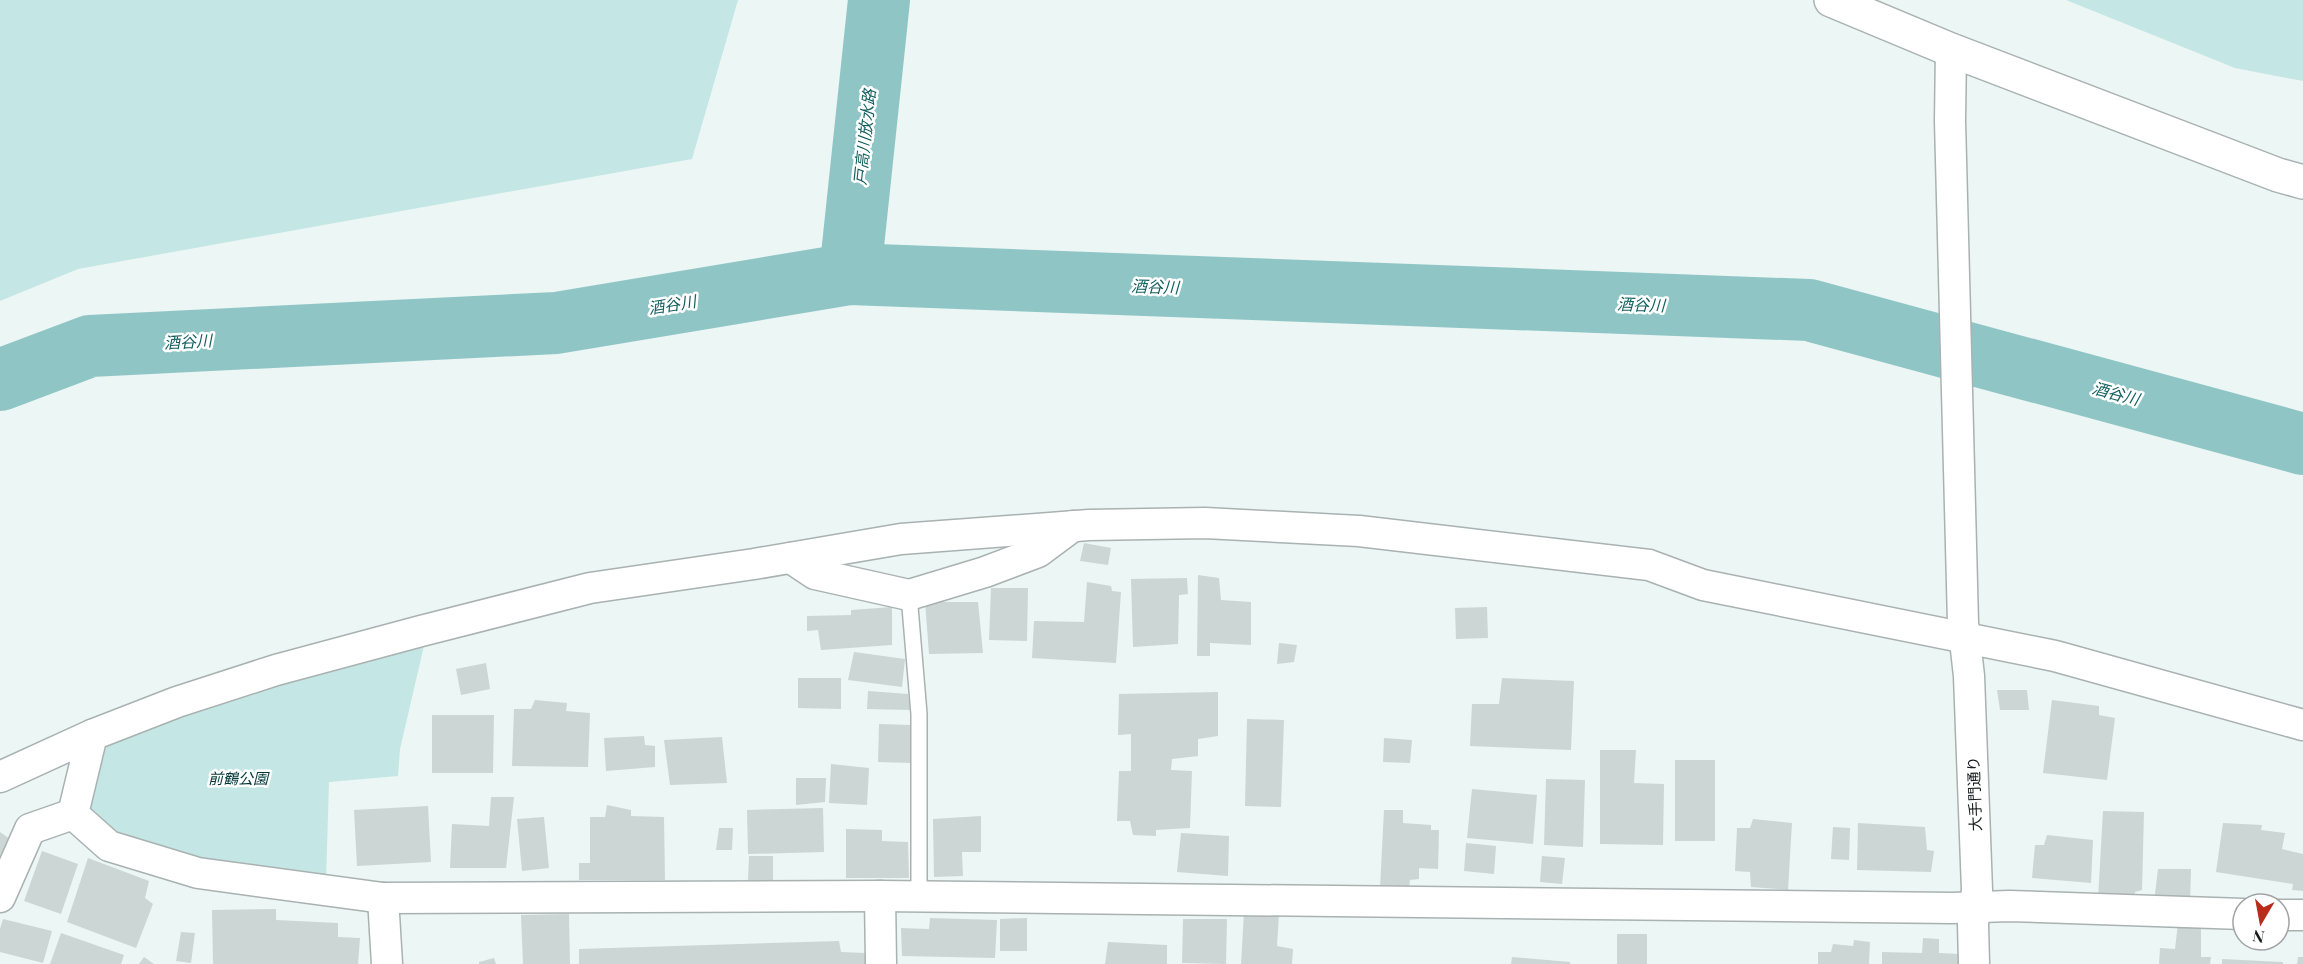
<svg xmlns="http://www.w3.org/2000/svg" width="2303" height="964" font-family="'Playfair Display','Noto Sans JP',serif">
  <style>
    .green { fill: #c4e6e5 }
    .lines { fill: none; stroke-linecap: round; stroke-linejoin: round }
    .river { stroke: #8fc6c5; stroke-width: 62 }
    .building { fill: #ccd6d5 }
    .lane-casing { stroke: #a9b2b1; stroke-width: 18 }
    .street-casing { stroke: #a9b2b1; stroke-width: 33 }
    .secondary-casing { stroke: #a9b2b1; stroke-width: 36 }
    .lane { stroke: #fff; stroke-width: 15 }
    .street { stroke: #fff; stroke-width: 30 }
    .secondary { stroke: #fff; stroke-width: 33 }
    .labels { text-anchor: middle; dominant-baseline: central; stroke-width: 5; stroke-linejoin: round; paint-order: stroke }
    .park-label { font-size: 15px; font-style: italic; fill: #003737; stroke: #fff }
    .street-label { font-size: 15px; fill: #171b1b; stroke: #fff }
    .water-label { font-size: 16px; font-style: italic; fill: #125f5e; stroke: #fff }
  </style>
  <rect width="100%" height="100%" fill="#ecf6f5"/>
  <g class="green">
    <polygon points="0,0 738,0 692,159 78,269 0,301"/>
    <polygon points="2066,0 2303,0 2303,81 2235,68"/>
    <polygon points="426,637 400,749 398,776 329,782 326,881 231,870 112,840 80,812 92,739"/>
  </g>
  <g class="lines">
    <g class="river">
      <polyline points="850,274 879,0"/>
      <polyline points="0,380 90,346 556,323 850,274 1809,310 2303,444"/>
    </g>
  </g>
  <g class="building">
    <polygon points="1084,543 1111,548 1108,565 1080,561"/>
    <polygon points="1198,575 1219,578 1221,600 1251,602 1251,645 1210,643 1210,656 1197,656"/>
    <polygon points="1187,578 1188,594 1179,595 1178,644 1133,647 1131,579"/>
    <polygon points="1087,582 1111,586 1112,591 1121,592 1116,663 1032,658 1034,621 1084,622"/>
    <polygon points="991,588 1028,588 1027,641 989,640"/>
    <polygon points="925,602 978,602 983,653 929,654"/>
    <polygon points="892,607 892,645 821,650 818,630 807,631 807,616 851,615 851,610"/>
    <polygon points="1487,607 1488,638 1456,639 1455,608"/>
    <polygon points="1279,643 1297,645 1294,662 1277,664"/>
    <polygon points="854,652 905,659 902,687 848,680"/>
    <polygon points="486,663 490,689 461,695 456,669"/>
    <polygon points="798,678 841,678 841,709 798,708"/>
    <polygon points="1502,678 1574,681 1571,750 1470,746 1472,704 1499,704"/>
    <polygon points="1997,690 2027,690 2029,710 2000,710"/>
    <polygon points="868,691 908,694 910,710 867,709"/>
    <polygon points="1218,692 1218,736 1198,739 1198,756 1172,759 1171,770 1192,771 1190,828 1156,830 1156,836 1133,835 1130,821 1117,821 1119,771 1131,771 1131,734 1118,735 1119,694"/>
    <polygon points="535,700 567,703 566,711 590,713 588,767 512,766 514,709 531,709"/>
    <polygon points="2052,700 2099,706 2099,715 2115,718 2107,780 2043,773"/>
    <polygon points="432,715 494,715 493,773 432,773"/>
    <polygon points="1247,719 1284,720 1281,807 1245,806"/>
    <polygon points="879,724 911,725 910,763 878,762"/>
    <polygon points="644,736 645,745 655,746 655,767 606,771 604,738"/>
    <polygon points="722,737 727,783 670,785 664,740"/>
    <polygon points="1384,738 1412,740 1410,763 1383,762"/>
    <polygon points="1600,750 1636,750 1634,783 1664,784 1663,845 1600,844"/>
    <rect x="1675" y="760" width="40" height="81"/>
    <polygon points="831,764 869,768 867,805 829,803"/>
    <polygon points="796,778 826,778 825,802 796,805"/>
    <polygon points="1546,779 1585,780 1583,847 1544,845"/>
    <polygon points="1472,789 1537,795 1533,844 1467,838"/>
    <polygon points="491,797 514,797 506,868 450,868 452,824 489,826"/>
    <polygon points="607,805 631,810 631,816 664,817 665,880 579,880 579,863 590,863 590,817 605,817"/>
    <polygon points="428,806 431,862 357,866 354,810"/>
    <polygon points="823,808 824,852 748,854 747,810"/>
    <polygon points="1384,810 1403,810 1403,823 1431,825 1431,830 1439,830 1438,869 1419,868 1419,879 1410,880 1409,889 1380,888"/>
    <polygon points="2103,811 2144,812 2142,890 2135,892 2134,901 2098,899"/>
    <polygon points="981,816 981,852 962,852 963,876 934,877 933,819"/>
    <polygon points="544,817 549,868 522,871 517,819"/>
    <polygon points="1753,819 1792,823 1788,890 1751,887 1750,872 1735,871 1737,828 1750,828"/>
    <polygon points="1858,823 1925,827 1927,850 1934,851 1931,872 1857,870"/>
    <polygon points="2223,823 2262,825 2261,830 2285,833 2282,849 2303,854 2303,891 2292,890 2293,884 2216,872"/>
    <polygon points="1833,827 1850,828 1849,860 1831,859"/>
    <polygon points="719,828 733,828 732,850 716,850"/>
    <polygon points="846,829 882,830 882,841 908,842 909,878 846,878"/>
    <polygon points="0,832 10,839 0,858"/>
    <polygon points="1181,833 1229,836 1228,876 1177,872"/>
    <polygon points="2047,835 2093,840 2091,883 2032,878 2035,845 2044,845"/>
    <polygon points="1466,843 1496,846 1494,874 1464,871"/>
    <polygon points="42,851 78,864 61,914 24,901"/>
    <polygon points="749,856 773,856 773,881 748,880"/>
    <polygon points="1542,856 1565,858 1562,884 1540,882"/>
    <polygon points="88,858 149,881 145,898 153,904 136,948 67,922"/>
    <polygon points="2158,869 2191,869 2190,903 2154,902"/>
    <polygon points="276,909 276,920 338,923 338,937 360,938 358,964 213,964 212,910"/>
    <polygon points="1244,912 1279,914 1277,946 1293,949 1292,964 1241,964"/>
    <polygon points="569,914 570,964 523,964 521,915"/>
    <polygon points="930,918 997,920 995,958 902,956 901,928 929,929"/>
    <polygon points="1027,918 1027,951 1000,951 1000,919"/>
    <polygon points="3,919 52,931 43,963 0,952 0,929"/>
    <polygon points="1183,919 1227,919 1226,964 1182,963"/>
    <polygon points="2178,923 2201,927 2201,957 2211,957 2210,964 2159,964 2160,948 2175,949"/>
    <polygon points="181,932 195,933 191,963 176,961"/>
    <polygon points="61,933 124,955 121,964 50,964"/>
    <rect x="1617" y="934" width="30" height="30"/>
    <polygon points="1923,938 1939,939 1939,953 1959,954 1958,964 1882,964 1882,952 1922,953"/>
    <polygon points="1854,940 1870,942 1869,964 1818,964 1818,952 1831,952 1833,944 1853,946"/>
    <polygon points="839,941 841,952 865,953 866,964 579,964 579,949"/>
    <polygon points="1108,942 1167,945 1167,964 1105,964"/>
    <polygon points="144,957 154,964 139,964"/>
    <polygon points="1512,957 1570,962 1570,964 1511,964"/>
    <polygon points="2298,957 2303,957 2303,964 2297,964"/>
    <polygon points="494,958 496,964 479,964 479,962"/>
    <polygon points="2222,959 2283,962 2283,964 2222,964"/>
  </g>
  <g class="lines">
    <g class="lane-casing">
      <polyline id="lane" points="909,595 919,714 919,897"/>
    </g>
    <g class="street-casing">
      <g id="street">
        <polyline points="1951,50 1950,121 1963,623 1969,676 1977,890 1973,924 1974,964"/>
        <polyline points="791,558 815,574 909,595 985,572 1038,552 1073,526"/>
        <polyline points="0,777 92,735 177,702 276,670 421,631 590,588 754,564 901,539 1089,525 1205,523 1359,531 1649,565 1703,585 2055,656 2303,725"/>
        <polyline points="73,814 109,846 198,873 383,898 880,896 1952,908 2009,906 2243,914"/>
        <polyline points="880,896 881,964"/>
        <polyline points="0,897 30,829 73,814 92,735"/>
        <polyline points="383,898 387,964"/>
        <polyline points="2279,915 2303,915"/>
      </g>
    </g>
    <g class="secondary-casing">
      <polyline id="secondary" points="1831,0 1951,50 2278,175 2303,182"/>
    </g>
    <use href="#lane" class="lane"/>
    <use href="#street" class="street"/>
    <use href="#secondary" class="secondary"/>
  </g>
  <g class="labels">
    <g class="park-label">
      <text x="238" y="778">前鶴公園</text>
    </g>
    <g class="street-label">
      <text transform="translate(1974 794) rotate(-92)">大手門通り</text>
    </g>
    <g class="water-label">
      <text transform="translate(864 137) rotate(-84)">戸高川放水路</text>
      <text transform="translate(1155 286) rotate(2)">酒谷川</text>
      <text transform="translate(672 304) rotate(-9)">酒谷川</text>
      <text transform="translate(1641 304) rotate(2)">酒谷川</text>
      <text transform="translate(188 341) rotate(-3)">酒谷川</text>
      <text transform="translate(2116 393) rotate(15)">酒谷川</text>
    </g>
  </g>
  <g transform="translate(2261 922) rotate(190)"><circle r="28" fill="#ffffff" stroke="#a2a4a4" stroke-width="1.5"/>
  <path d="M0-4.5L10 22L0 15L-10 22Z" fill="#b92c1b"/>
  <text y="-9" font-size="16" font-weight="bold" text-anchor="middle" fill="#171b1b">N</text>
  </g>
</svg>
